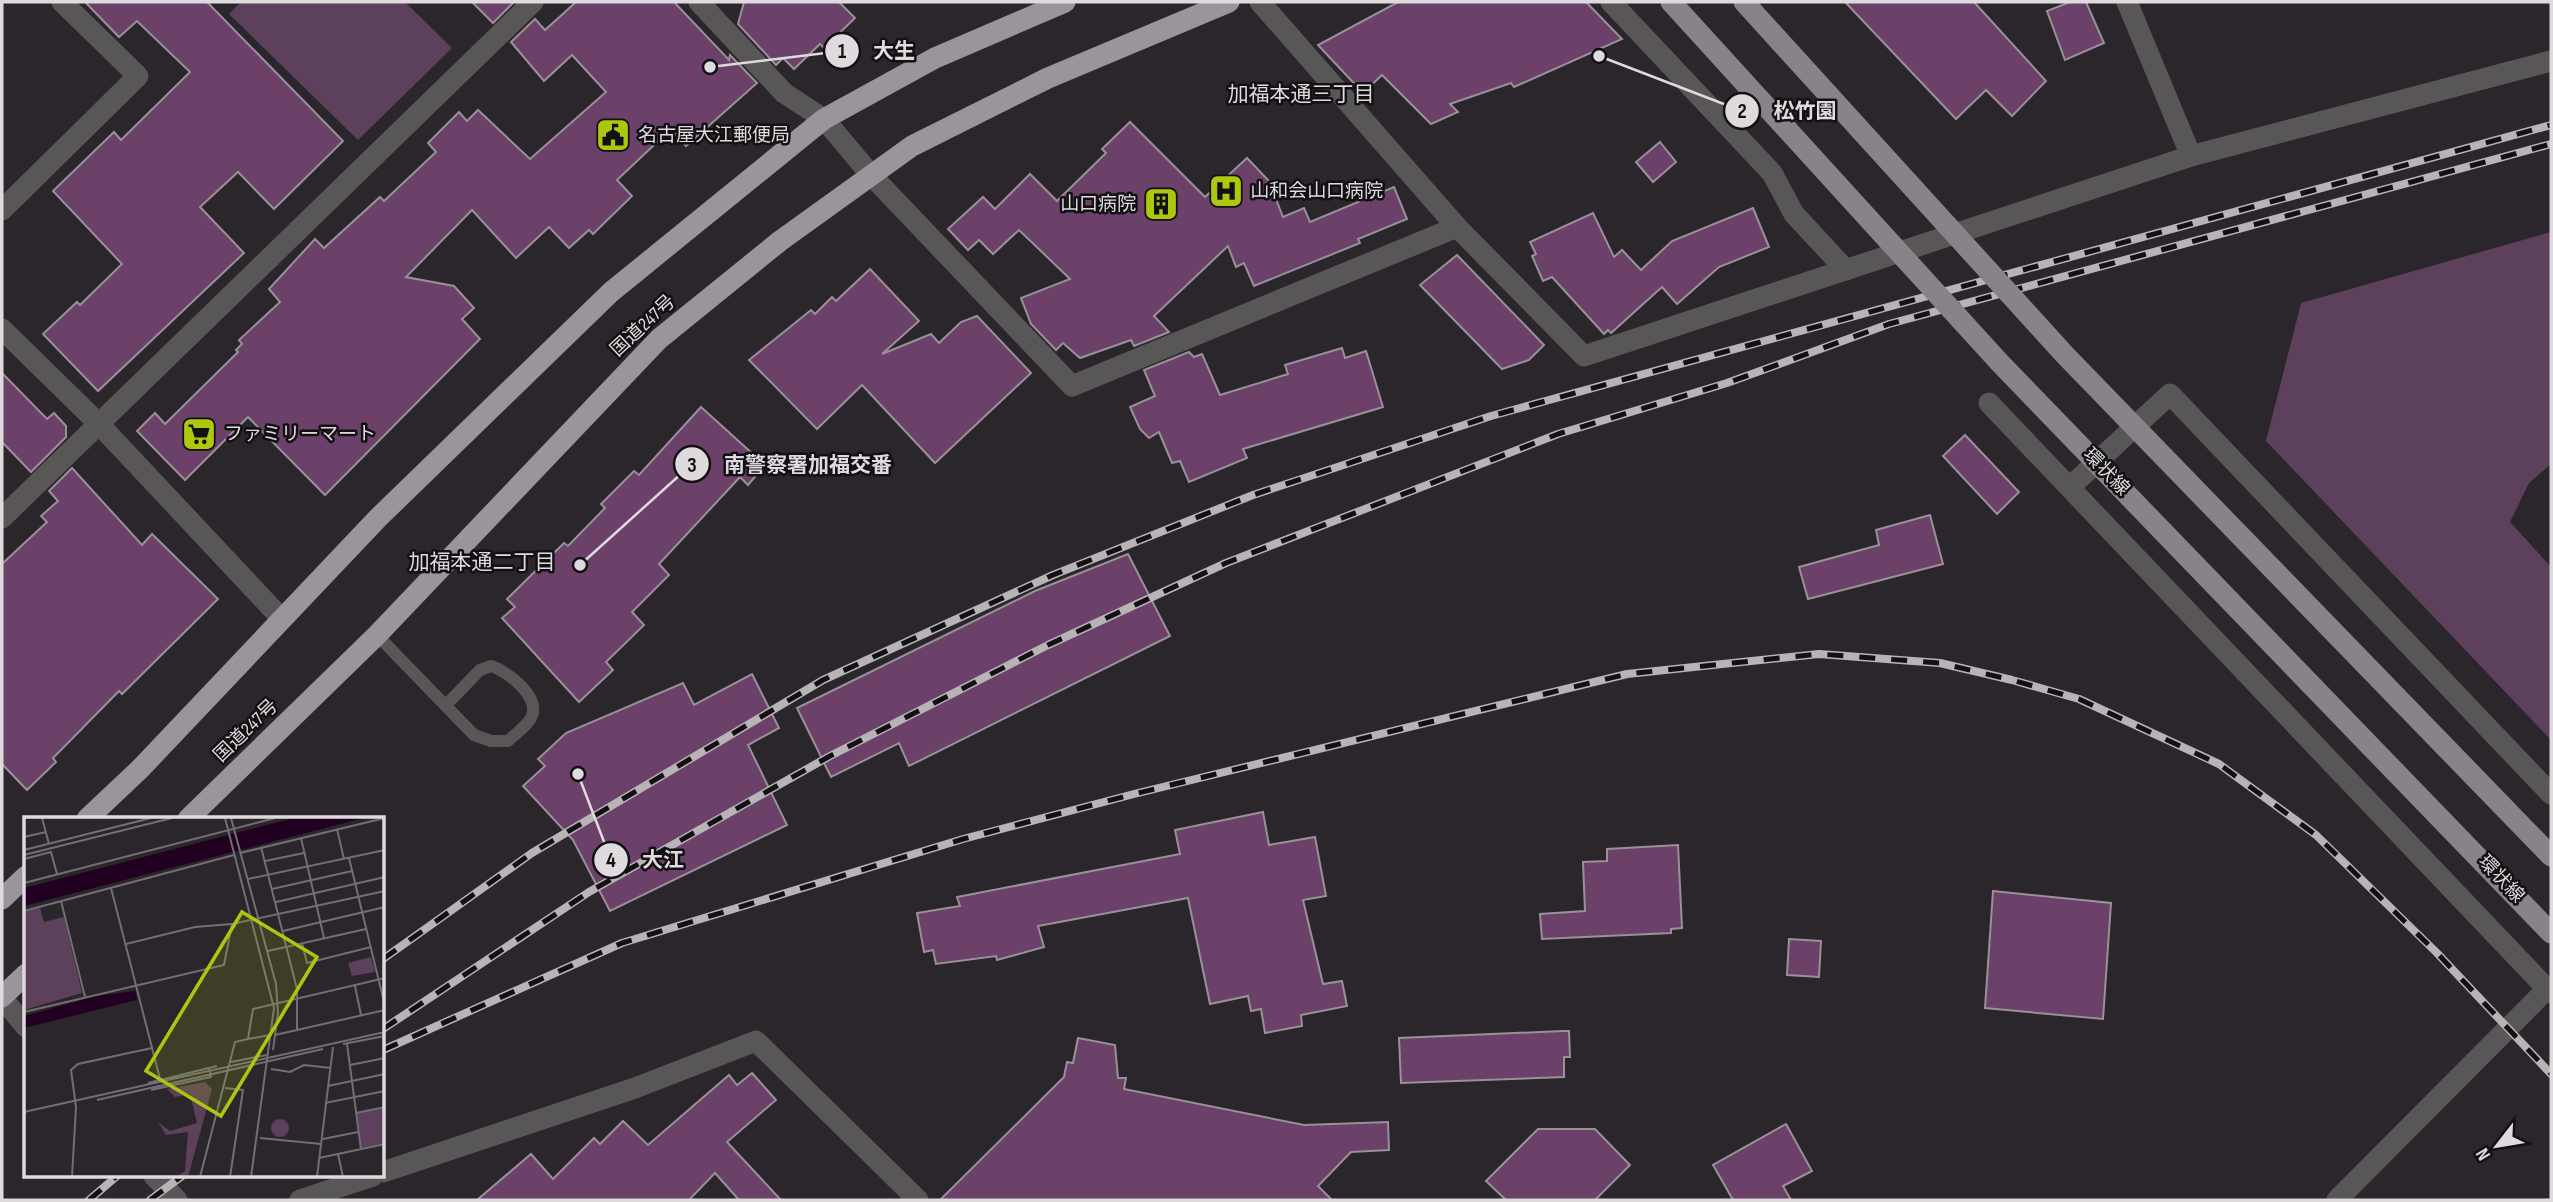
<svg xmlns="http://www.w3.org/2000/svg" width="2553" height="1202" font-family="'Sofia Sans Condensed','Noto Sans JP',sans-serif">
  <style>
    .green { fill: #5d405b }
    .building { fill: #6b4169; stroke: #989198; stroke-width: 2 }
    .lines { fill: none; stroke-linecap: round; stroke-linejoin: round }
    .lane { stroke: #595658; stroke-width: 12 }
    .street { stroke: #595658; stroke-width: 21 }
    .highway { stroke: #9b949b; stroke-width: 21 }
    .rail-casing { stroke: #b7b3b7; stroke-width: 8 }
    .rail { stroke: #121012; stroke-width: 5; stroke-dasharray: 16; stroke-linecap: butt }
    .primary-bridge { stroke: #888388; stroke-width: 21 }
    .labels { text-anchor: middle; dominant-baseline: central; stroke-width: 5; stroke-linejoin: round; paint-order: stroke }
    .poi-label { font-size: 19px; fill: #dedade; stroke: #121012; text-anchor: start }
    .street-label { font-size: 19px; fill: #dedade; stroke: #121012 }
    .neighbourhood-label { font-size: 21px; fill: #dedade; stroke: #121012 }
    .inset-road { fill: none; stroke: #736e73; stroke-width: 2 }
    .view { fill: #adc60e; fill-opacity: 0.15; stroke: #adc60e; stroke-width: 3.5 }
    .inset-edge { fill: none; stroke: #dedade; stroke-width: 3.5 }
    .leader { fill: none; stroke: #dedade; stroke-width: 2.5 }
    .callout-dot { fill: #dedade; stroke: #121012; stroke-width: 2.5 }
    .mark-label { font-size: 21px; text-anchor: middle; font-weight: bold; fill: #111 }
    .callout-label { font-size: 21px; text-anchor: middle; font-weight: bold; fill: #dedade; stroke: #121012; stroke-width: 5; stroke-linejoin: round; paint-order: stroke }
  </style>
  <rect width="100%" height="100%" fill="#2b262b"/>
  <g class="green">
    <polygon points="241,2 405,2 452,48 358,140 229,14"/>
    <polygon points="2551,232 2551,464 2529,483 2510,522 2551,567 2551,740 2266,441 2301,303"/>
  </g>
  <g class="building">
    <polygon points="85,2 207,2 343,141 274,209 238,172 200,207 244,253 98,391 43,334 77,302 80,305 122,264 53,191 114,132 121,140 190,72 137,21 119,37"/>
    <polygon points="472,2 514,2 493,23"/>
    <polygon points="576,2 674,2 729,60 730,55 757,83 686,146 671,129 617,180 632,196 593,234 589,230 569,248 549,227 516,258 472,210 406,277 454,286 474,308 462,319 480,339 325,495 248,417 185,480 137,431 155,413 165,424 238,352 236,350 242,344 239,340 280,302 269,289 315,239 324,248 380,197 384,201 436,152 428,143 459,112 467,121 478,110 530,159 606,92 572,55 544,81 511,42 535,19 545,30"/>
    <polygon points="744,2 839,2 855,18 824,48 820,44 794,69 783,58 776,65 738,24"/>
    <polygon points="1398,2 1586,2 1622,39 1514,87 1511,83 1450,104 1458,112 1431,124 1382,75 1363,93 1318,45"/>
    <polygon points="1845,2 1974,2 2046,81 2012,116 1986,90 1956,119"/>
    <polygon points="2070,2 2086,2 2104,43 2065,60 2047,11"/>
    <polygon points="1130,122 1205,197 1247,158 1269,181 1283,217 1304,208 1310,222 1394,187 1407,219 1358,239 1360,243 1254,286 1244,263 1236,267 1228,246 1154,316 1169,332 1134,346 1131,340 1080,358 1063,343 1056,350 1031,324 1021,298 1070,279 1019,230 993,254 979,240 968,250 948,229 983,197 995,209 1030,174 1057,201 1106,153 1102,149"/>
    <polygon points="1660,142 1676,162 1653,182 1636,162"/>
    <polygon points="1753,208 1769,247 1719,267 1677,304 1662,287 1611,333 1608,330 1604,334 1552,277 1543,281 1532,256 1536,254 1530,242 1593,213 1614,257 1622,250 1641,270 1672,241"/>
    <polygon points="1457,255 1544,345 1529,360 1502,369 1420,285"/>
    <polygon points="870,269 919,321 882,354 931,334 939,343 961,322 977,316 1031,373 935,463 862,385 817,429 749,360 811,310 815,314 832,297 836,301"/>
    <polygon points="1342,348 1345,358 1366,351 1383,407 1243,449 1247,458 1189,482 1180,461 1172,463 1159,432 1149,438 1140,429 1130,407 1155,396 1144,370 1189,352 1194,357 1202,354 1220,395 1288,374 1285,365"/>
    <polygon points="2,373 47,419 54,413 66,426 66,437 31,472 2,442"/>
    <polygon points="701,407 765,465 748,485 740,477 659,564 669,575 632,612 644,625 606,662 613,670 579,702 502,618 515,607 507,599 564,543 568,546 605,508 601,504 634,471 639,475"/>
    <polygon points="1965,435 2019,492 1997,514 1943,456"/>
    <polygon points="72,468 142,545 152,534 218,599 122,694 119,691 53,758 56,762 27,790 2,764 2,564 47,522 41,516 58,501 49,491"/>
    <polygon points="1930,515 1943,564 1808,599 1799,567 1879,545 1876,530"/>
    <polygon points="1128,554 1170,636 909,766 899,743 831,777 797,708 1035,591"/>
    <polygon points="752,674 779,728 748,745 787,825 610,911 573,840 523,786 545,766 538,759 566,733 683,683 694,705"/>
    <polygon points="1263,812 1269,845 1315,837 1326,896 1303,900 1323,984 1342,981 1347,1006 1301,1015 1302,1026 1265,1033 1261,1009 1251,1011 1248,996 1210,1004 1188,898 1038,926 1044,947 997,960 996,956 936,964 933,950 924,952 917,913 960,906 957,897 1180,854 1175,830"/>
    <polygon points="1678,845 1682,928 1671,929 1671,933 1542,939 1540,914 1585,911 1583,862 1607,861 1607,849"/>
    <polygon points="1993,891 2111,903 2103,1019 1985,1008"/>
    <polygon points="1789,939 1821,941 1819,977 1787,975"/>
    <polygon points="1563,1031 1569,1031 1570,1057 1564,1057 1564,1077 1401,1083 1399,1038"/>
    <polygon points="1078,1038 1115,1045 1118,1078 1126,1078 1124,1089 1304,1125 1388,1122 1389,1150 1351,1152 1318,1186 1332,1200 940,1200 1064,1077 1067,1062 1073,1063"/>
    <polygon points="752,1073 776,1100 727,1142 781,1200 739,1200 715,1173 689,1200 477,1200 531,1154 553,1179 594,1138 600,1144 623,1121 648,1145 729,1075 737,1085"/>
    <polygon points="1786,1124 1812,1171 1783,1186 1791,1200 1733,1200 1713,1165"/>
    <polygon points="1538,1129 1595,1129 1630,1165 1595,1200 1506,1200 1486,1181"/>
  </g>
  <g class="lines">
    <path class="lane" d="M377,635L474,735L491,741H508C514,735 527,726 531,718C542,697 507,671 491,666L480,670L446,705"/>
    <g class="street">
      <polyline points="699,2 784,93 824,119 871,175 1072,386 1457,227 1584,356 2191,156 2551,61"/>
      <polyline points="1260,2 1457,227"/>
      <polyline points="1611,2 1772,173 1794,214 1846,270"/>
      <polyline points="2127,2 2191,156"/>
      <polyline points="2,210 138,76 62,2"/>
      <polyline points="2,329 98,423 281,618"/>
      <polyline points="1989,403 2551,993"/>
      <polyline points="2070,487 2170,394 2551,794"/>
      <polyline points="2,518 533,2"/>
      <polyline points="2,998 26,1027"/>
      <polyline points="383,1172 635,1088 756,1041 918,1200"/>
      <polyline points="154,1176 177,1200"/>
      <polyline points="300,1200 373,1176"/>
      <polyline points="2337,1200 2547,989"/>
    </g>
    <g class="highway">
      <polyline points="87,819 141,768 378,518 611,292 824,119 935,58 1065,2"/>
      <polyline points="188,819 377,635 659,339 780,241 912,146 1048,78 1229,2"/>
      <polyline points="2,899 26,876"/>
      <polyline points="2,997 26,974"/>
    </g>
    <g class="rail-casing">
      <g id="rail">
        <polyline points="383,959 532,853 823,680 1053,575 1253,495 1491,416 2551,125"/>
        <polyline points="383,1029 589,892 830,756 1048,645 1226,563 1558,434 1727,383 1889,324 2551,144"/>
        <polyline points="383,1050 622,943 963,839 1134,794 1627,674 1819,654 1940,663 2012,680 2079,699 2219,764 2316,835 2437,953 2551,1074"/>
        <polyline points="89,1200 117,1176"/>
        <polyline points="150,1200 182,1176"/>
      </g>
    </g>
    <use href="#rail" class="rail"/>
    <g class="primary-bridge">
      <polyline points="1671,2 2000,363 2551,933"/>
      <polyline points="1744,2 2065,355 2551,856"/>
    </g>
  </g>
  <defs>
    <g id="civic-square" transform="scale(1.75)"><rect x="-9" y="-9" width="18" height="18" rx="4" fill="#adc60e" stroke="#121012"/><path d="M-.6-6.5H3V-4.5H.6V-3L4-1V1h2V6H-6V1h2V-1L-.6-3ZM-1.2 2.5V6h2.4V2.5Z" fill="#111"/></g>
    <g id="hospital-square" transform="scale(1.75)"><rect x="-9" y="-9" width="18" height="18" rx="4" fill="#adc60e" stroke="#121012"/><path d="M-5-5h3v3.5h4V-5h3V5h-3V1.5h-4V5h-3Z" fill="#111"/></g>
    <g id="building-square" transform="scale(1.75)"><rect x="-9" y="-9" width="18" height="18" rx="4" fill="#adc60e" stroke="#121012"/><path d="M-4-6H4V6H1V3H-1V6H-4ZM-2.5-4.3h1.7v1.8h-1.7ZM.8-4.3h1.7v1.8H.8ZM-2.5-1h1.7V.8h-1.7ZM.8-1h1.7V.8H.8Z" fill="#111"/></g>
    <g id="supermarket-square" transform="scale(1.75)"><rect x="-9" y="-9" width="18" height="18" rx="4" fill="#adc60e" stroke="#121012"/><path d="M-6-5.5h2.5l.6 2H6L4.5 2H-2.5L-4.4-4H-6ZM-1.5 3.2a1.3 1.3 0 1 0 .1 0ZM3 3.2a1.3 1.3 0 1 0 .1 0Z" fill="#111"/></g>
  </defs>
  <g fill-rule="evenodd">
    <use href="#civic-square" x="613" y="135"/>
    <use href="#hospital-square" x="1226" y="191"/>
    <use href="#building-square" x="1161" y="204"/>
    <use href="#supermarket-square" x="199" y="434"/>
  </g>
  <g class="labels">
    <g class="poi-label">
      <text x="638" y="135">名古屋大江郵便局</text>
      <text x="1250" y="191">山和会山口病院</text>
      <text x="1136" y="204" text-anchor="end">山口病院</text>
      <text x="224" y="434">ファミリーマート</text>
    </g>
    <g class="street-label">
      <text transform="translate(643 326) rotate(-43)">国道247号</text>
      <text transform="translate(2106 472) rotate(46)">環状線</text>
      <text transform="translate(246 731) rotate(-44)">国道247号</text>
      <text transform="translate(2501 879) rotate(47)">環状線</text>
    </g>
    <g class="neighbourhood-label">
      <text x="1301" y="94">加福本通三丁目</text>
      <text x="482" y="562">加福本通二丁目</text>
    </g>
  </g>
  <g transform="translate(24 817)">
    <rect width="360" height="360" fill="#2b262b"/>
    <path d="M16,91L20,105L40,100L58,176L0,193V95ZM347,140L351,155L328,159L324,146ZM181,265L188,272L164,360H152L161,354L164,315L142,318L134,305L146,314L173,306L166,277L151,280L143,272ZM360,291V326L338,331L333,296ZM247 311a9 9 0 1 1 18 0a9 9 0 1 1-18 0Z" fill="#5d405b"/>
    <path d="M270,1H340L0,89V71ZM111,174L113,183L0,211V199L72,179Z" fill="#210021"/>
    <path class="inset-road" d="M18,1L25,27M201,1L250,191L227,360M207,1L252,167L254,196L249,233M313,12L320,42M0,20L22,15M277,21L300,121M237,30L273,172V213M0,33L127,1M216,36L361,1M0,38L148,1M325,41L361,189M0,42L27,35L33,57M241,44L280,36M224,62L361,33M0,66L251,1M87,71L136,262M248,72L328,54M37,84L61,180M252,85L361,60M0,94L210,38M259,114L361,90M278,126L283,146L347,130M102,127L171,110L208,107M244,134L342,112M331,169L337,198M0,195L200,148L208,107L361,74M251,218L361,193M224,222L246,218M319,227L361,219M323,227L337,332M207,245L243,238M326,248L361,241M247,252L266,255L280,248L307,251M124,266L193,249M304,269L361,257M201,271L219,273L206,360M127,273L187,260L185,251M73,283L299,232M301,286L361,274M0,295L361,215M332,296L361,290M236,321L297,327M299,322L334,315M314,337L319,360M295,341L361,327M48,360L52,290L47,253L54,247L128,231M176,360L211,225L224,222L229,192L361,161M293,360L309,230"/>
    <path class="view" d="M218,95L293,140L197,299L122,254Z"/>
    <rect width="360" height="360" class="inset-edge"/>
  </g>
  <path class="leader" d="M710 67L842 51M1599 56L1742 111M580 565L692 464M578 774L611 860"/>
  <g class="callout-dot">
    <circle cx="710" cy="67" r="7"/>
    <circle cx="1599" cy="56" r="7"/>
    <circle cx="580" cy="565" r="7"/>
    <circle cx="578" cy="774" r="7"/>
    <circle cx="842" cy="51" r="18"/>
    <circle cx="1742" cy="111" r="18"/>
    <circle cx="692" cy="464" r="18"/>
    <circle cx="611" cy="860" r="18"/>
  </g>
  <g class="mark-label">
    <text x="842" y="58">1</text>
    <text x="1742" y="118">2</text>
    <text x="692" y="472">3</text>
    <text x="611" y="867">4</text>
  </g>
  <g class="callout-label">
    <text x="894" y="58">大生</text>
    <text x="1805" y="118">松竹園</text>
    <text x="808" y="472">南警察署加福交番</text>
    <text x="663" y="867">大江</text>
  </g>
  <rect width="2553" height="1202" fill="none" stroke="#dedade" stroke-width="7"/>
  <g transform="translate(2497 1146) rotate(239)" stroke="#121012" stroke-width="5" paint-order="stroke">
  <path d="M0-5L12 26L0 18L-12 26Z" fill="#dedade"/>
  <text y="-10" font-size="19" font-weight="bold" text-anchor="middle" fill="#dedade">N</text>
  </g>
</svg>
